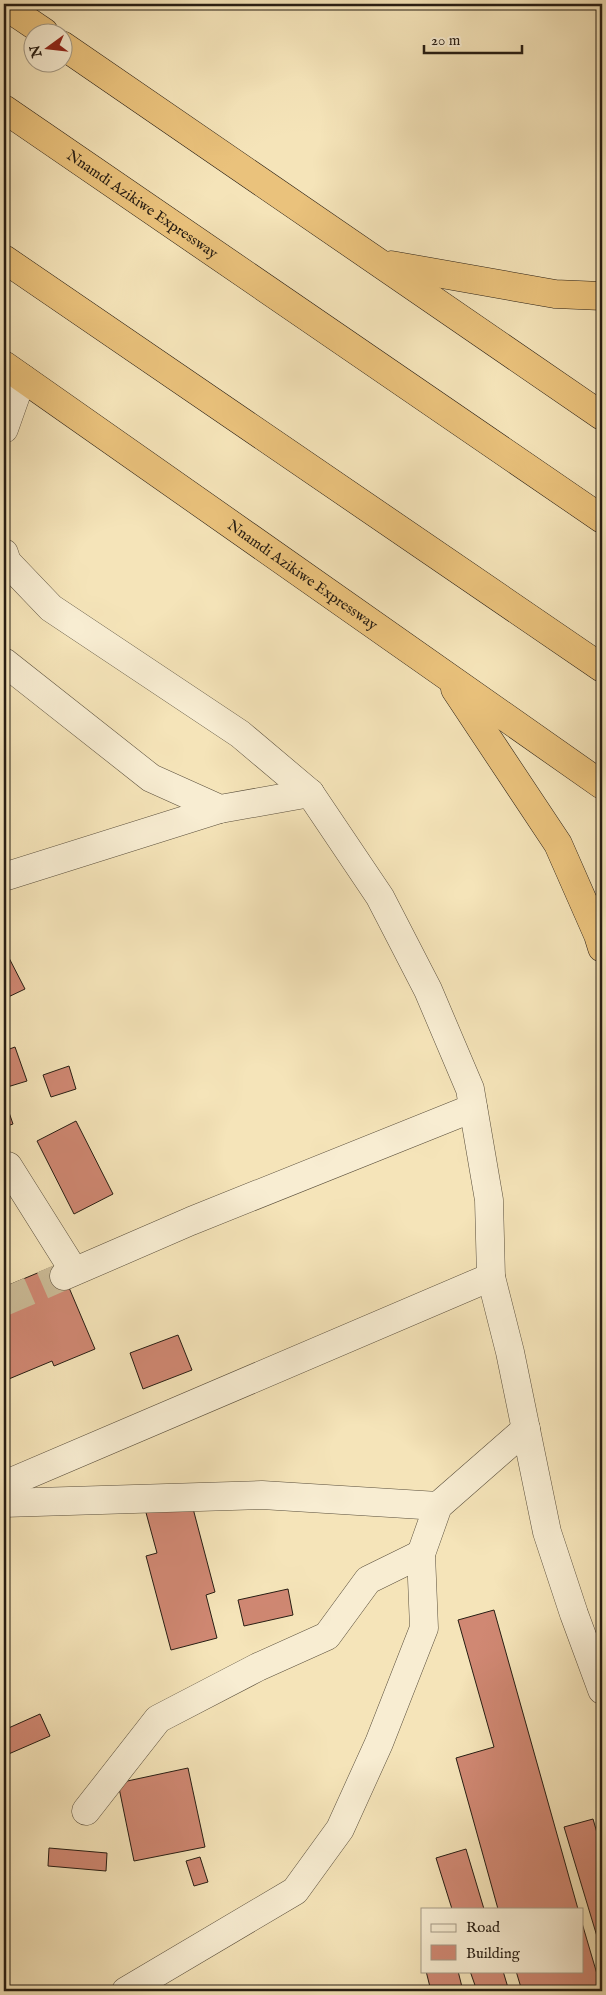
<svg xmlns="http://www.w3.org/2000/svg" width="606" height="1995" font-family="'IM FELL English',serif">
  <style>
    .building { fill: #d08873; stroke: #271d13 }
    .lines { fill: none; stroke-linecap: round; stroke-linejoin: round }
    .minor-tunnel { stroke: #ccbc98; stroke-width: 28; stroke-dasharray: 28 14; stroke-linecap: butt }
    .minor-casing { stroke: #5a4f3c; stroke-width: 29 }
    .highway-casing { stroke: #271d13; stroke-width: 29 }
    .minor { stroke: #f8edd2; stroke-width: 28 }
    .highway { stroke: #eac27c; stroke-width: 28 }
    .labels { text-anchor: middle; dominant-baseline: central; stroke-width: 4; stroke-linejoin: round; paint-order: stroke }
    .street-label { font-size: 15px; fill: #271d13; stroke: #f8edd2 }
  </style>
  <rect width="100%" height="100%" fill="#f5e4b9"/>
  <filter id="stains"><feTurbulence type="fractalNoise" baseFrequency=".004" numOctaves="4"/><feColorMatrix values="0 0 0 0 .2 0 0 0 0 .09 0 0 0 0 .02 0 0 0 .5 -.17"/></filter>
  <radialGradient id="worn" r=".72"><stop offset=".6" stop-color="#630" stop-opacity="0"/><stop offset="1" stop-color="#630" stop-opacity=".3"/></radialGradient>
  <g class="building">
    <polygon points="8,956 25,989 4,999 4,958"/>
    <polygon points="15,1047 27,1081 4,1088 4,1051"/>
    <polygon points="69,1066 76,1089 51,1097 43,1075"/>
    <polygon points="4,1098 13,1124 4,1127"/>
    <polygon points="76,1121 113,1194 74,1214 37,1141"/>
    <polygon points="59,1264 95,1349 54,1366 52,1361 4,1381 4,1287"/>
    <polygon points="178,1335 192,1370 143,1389 130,1353"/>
    <polygon points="190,1497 215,1592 206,1595 217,1638 171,1650 146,1556 157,1553 145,1509"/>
    <polygon points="288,1589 293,1615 244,1626 238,1600"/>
    <polygon points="494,1610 578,1909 498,1909 456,1758 494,1747 458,1620"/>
    <polygon points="40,1714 50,1736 4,1756 4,1730"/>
    <polygon points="188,1768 205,1847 134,1861 118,1783"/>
    <polygon points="593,1819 602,1850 602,1953 564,1827"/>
    <polygon points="49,1848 107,1853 106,1871 48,1866"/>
    <polygon points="466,1849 484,1909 452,1909 436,1858"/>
    <polygon points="200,1857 208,1882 194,1886 186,1861"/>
    <polygon points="582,1923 602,1991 522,1991 516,1971 582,1971"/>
    <polygon points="426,1971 458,1971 463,1991 431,1991"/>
    <polygon points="470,1971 503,1971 509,1991 477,1991"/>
  </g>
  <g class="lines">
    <polyline class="minor-tunnel" points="4,1302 64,1276"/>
    <g class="minor-casing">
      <g id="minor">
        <polyline points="4,429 22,378"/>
        <polyline points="4,553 7,562 51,608 240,734 310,793 380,897 428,990 470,1089 489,1200 491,1277 510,1352 547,1532 574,1614 602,1690"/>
        <polyline points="4,662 151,778 220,809 310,793"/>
        <polyline points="4,877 220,809"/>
        <polyline points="4,1165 8,1166 74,1271"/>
        <polyline points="64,1276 191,1221 473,1108"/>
        <polyline points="4,1485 491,1277"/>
        <polyline points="4,1503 262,1495 438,1506"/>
        <polyline points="86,1811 158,1719 258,1667 327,1636 368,1580 421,1554"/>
        <polyline points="126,1991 295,1891 340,1829 379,1743 424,1628 421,1554 438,1506 526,1429"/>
      </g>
    </g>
    <g class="highway-casing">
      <g id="highway">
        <polyline points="4,5 44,32"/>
        <polyline points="62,45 602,416"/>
        <path id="s1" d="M4,109L602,519"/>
        <polyline points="4,259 602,668"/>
        <polyline points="391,265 555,294 602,296"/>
        <path id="s2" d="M4,365L602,785"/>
        <polyline points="455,689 558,844 598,935 602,948"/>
      </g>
    </g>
    <use href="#minor" class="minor"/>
    <use href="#highway" class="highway"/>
  </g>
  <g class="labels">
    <g class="street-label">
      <text stroke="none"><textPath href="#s1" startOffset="168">Nnamdi Azikiwe Expressway</textPath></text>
      <text stroke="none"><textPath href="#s2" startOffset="365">Nnamdi Azikiwe Expressway</textPath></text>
    </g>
  </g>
  <rect width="606" height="1995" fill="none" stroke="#f5e4b9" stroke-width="20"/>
  <rect x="5" y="5" width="596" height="1985" fill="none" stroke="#271d13" stroke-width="2.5"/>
  <rect x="10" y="10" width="586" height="1975" fill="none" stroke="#271d13"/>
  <rect x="421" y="1908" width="162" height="65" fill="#f8edd2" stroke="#a49a86"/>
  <rect x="431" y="1924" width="25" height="8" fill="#f8edd2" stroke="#a49a86"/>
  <text x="466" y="1932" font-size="15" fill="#271d13">Road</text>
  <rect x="431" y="1945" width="25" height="15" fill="#d08873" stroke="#a49a86"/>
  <text x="466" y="1958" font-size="15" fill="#271d13">Building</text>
  <g transform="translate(48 48) rotate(255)"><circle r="24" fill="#f8edd2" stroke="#a49a86"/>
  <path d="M0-4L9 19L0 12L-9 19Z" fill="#8f2418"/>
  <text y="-8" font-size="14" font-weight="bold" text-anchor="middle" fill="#271d13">N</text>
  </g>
  <path d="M424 45v8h98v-8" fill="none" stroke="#271d13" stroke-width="2.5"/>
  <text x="431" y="45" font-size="15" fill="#271d13" stroke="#f8edd2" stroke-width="4" paint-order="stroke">20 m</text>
  <rect width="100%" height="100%" filter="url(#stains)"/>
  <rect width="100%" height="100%" fill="url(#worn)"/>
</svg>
